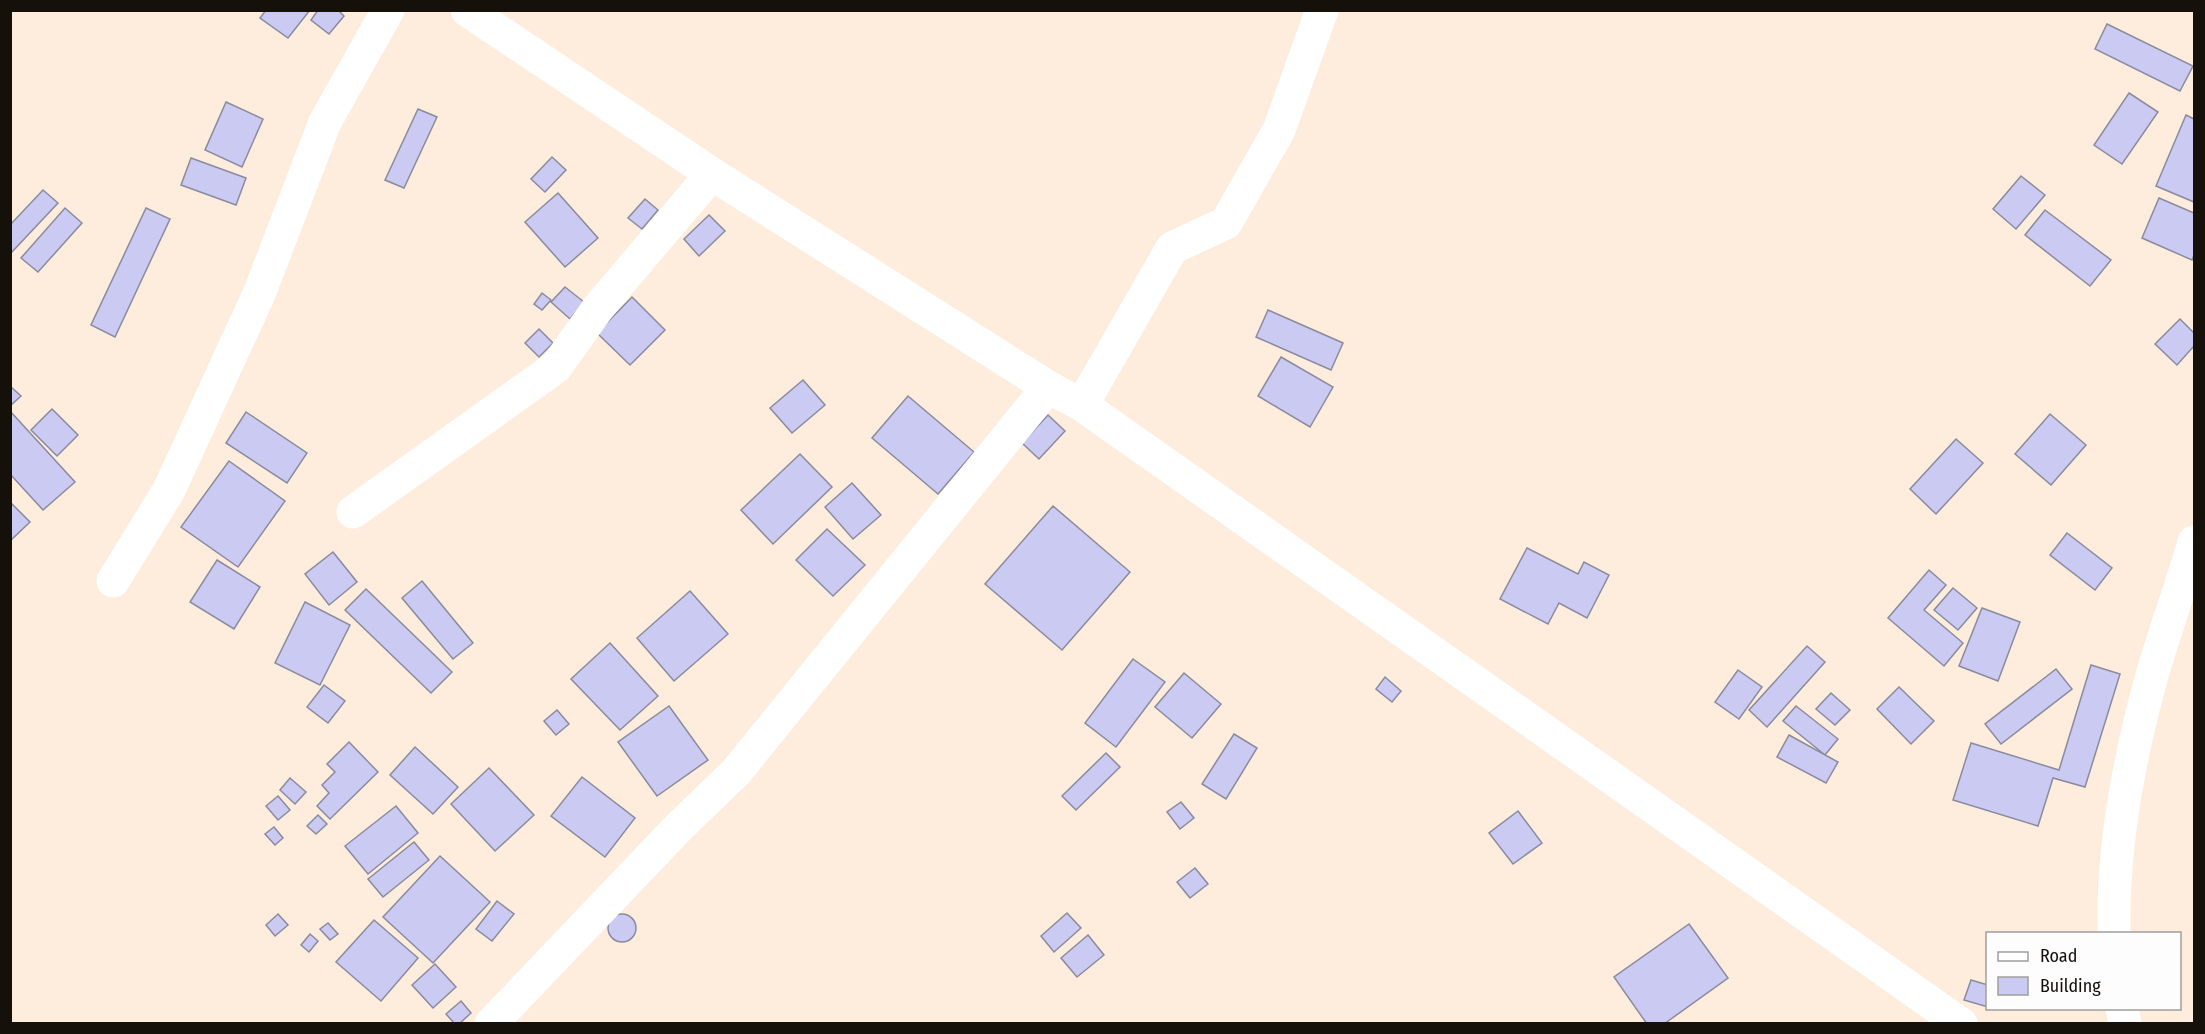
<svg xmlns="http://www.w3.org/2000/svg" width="2205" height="1034" font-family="'Fira Sans Condensed',sans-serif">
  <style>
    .building { fill: #cacaf3; stroke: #8a8b9d; stroke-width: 1.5 }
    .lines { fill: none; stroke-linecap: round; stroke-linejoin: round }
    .minor { stroke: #fff; stroke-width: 33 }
  </style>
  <rect width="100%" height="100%" fill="#feecdd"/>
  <g class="building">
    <polygon points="266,10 310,10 288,38 260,18"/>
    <polygon points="318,10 338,10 344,16 329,34 311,20"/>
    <polygon points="2107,24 2193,66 2180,91 2095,49"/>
    <polygon points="2129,93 2158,112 2122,164 2094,145"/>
    <polygon points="226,102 263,119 242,167 205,150"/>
    <polygon points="418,109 437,117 404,188 385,180"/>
    <polygon points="2186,115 2194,119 2194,202 2156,186"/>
    <polygon points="552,157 566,170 545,192 531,179"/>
    <polygon points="191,158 246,178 236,205 181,185"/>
    <polygon points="2021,176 2045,195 2016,229 1993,209"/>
    <polygon points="43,190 58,203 10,254 10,225"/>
    <polygon points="558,193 598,238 565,267 525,222"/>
    <polygon points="2159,198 2194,213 2194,255 2192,260 2142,238"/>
    <polygon points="645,199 658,210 642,229 628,218"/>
    <polygon points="65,208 82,223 38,272 21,258"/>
    <polygon points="146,208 170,219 115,337 91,325"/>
    <polygon points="2045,210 2111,260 2090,286 2025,235"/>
    <polygon points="709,215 725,231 699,256 684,239"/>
    <polygon points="565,287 584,302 570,319 551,302"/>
    <polygon points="542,293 551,300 542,310 534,304"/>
    <polygon points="632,297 665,330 630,365 597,333"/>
    <polygon points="1268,310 1343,343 1331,370 1256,337"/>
    <polygon points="2180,319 2194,333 2194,346 2177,365 2155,344"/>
    <polygon points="539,329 553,343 539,357 525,343"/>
    <polygon points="1281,357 1333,387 1310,427 1258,396"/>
    <polygon points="803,380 825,405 792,433 770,408"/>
    <polygon points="10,386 21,396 10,406"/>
    <polygon points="908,396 974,452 938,494 872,438"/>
    <polygon points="52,409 78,435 57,456 31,430"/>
    <polygon points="10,411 75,482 43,510 10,474"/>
    <polygon points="246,412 307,453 287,483 226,443"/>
    <polygon points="2050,414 2086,445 2051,485 2015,454"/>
    <polygon points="1048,415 1065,431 1039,459 1022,443"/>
    <polygon points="1956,439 1983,463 1936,514 1910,489"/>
    <polygon points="800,454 832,487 773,544 741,510"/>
    <polygon points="229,461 285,501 238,567 181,527"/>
    <polygon points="852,483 881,515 853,539 825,507"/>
    <polygon points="10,502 30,522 10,541"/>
    <polygon points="1053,506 1130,572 1062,650 985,584"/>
    <polygon points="827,529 865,565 833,596 796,560"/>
    <polygon points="2067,533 2112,568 2095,590 2050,555"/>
    <polygon points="1527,548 1578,574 1584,562 1609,575 1587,618 1559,603 1548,624 1500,599"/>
    <polygon points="333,552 357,582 329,605 305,574"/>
    <polygon points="217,560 260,587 234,629 190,602"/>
    <polygon points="1929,570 1946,585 1924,610 1963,643 1944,666 1888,618"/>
    <polygon points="422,581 473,643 453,659 402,598"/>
    <polygon points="1953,588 1977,608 1958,630 1934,610"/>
    <polygon points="366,589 452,672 431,693 345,610"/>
    <polygon points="690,591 728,634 674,681 637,638"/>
    <polygon points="305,602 350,625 320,685 275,663"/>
    <polygon points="1982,608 2020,622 1998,681 1959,666"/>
    <polygon points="610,643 658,696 620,730 571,679"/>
    <polygon points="1807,646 1825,662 1767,727 1749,710"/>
    <polygon points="1133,659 1165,682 1116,747 1085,723"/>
    <polygon points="2091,665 2120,674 2085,787 2053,778 2038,826 1953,800 1971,743 2059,770"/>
    <polygon points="2056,669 2072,689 2001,744 1985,724"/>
    <polygon points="1738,670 1762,687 1739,719 1715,702"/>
    <polygon points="1184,673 1221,704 1192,738 1155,707"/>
    <polygon points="1385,677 1401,691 1392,702 1376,689"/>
    <polygon points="324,685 345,701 328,723 307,707"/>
    <polygon points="1899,687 1934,721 1911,744 1877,709"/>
    <polygon points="1831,693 1850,710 1835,725 1816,709"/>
    <polygon points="669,706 708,760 657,796 618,742"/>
    <polygon points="1796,706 1838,739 1825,755 1783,721"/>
    <polygon points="557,710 569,724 556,735 544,721"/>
    <polygon points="1234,734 1257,748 1226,799 1202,784"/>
    <polygon points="1789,735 1838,762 1826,783 1777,757"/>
    <polygon points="349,742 378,772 330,819 317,806 329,793 322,785 335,772 327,764"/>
    <polygon points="415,747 458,787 433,814 390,775"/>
    <polygon points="1106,753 1120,767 1076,810 1062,796"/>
    <polygon points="489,768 534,815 495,851 451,804"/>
    <polygon points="582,777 635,818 605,857 551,816"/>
    <polygon points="290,778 306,792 295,804 280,790"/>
    <polygon points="278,796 290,810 278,820 266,806"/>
    <polygon points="1181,802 1194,818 1180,829 1167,812"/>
    <polygon points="396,806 418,833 368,874 345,846"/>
    <polygon points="1518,811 1542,843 1513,864 1489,833"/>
    <polygon points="318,815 327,824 316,834 307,826"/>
    <polygon points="274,827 283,838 275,845 265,834"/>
    <polygon points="414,842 429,860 383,897 368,879"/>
    <polygon points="440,856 490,902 433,963 383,917"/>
    <polygon points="1195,868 1208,884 1190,898 1177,882"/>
    <polygon points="497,901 514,914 492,941 476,929"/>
    <polygon points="1067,913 1081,928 1054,952 1041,936"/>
    <circle cx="622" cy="928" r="14"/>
    <polygon points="278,914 288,925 275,936 266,925"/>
    <polygon points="374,920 418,958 381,1001 336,962"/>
    <polygon points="328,923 338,934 330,940 320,929"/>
    <polygon points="1689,924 1728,978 1664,1024 1647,1024 1614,977"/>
    <polygon points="310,934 318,941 309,952 301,945"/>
    <polygon points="1088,935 1104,955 1077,977 1061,958"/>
    <polygon points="435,964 456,987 433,1008 412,985"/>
    <polygon points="1971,980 1988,985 1988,1007 1964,1000"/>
    <polygon points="461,1001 471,1013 459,1024 455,1024 446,1014"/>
  </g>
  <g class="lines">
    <g class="minor">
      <polyline points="467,10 712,174 1048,387 1082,405 1961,1024"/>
      <polyline points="1082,405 1172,248 1226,223 1279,130 1322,10"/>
      <polyline points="353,512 556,367 598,308 712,174"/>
      <polyline points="113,581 169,490 259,294 325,122 388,10"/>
      <path d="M2114,934C2112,852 2127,769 2148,690C2161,640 2180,592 2194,542"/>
      <polyline points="2122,1008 2125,1024"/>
      <polyline points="491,1024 677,829 736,772 1048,387"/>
    </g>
  </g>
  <rect width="2205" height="1034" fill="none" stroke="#16100b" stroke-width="24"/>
  <rect x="1986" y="932" width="195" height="78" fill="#fdfdfd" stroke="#a19e9c" stroke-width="1.5"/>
  <rect x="1998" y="952" width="30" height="9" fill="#ffffff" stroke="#a19e9c" stroke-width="1.5"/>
  <text x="2040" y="962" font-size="18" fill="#16100b">Road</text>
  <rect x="1998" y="977" width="30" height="18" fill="#cacaf3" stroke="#a19e9c" stroke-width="1.5"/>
  <text x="2040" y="992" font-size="18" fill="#16100b">Building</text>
</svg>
